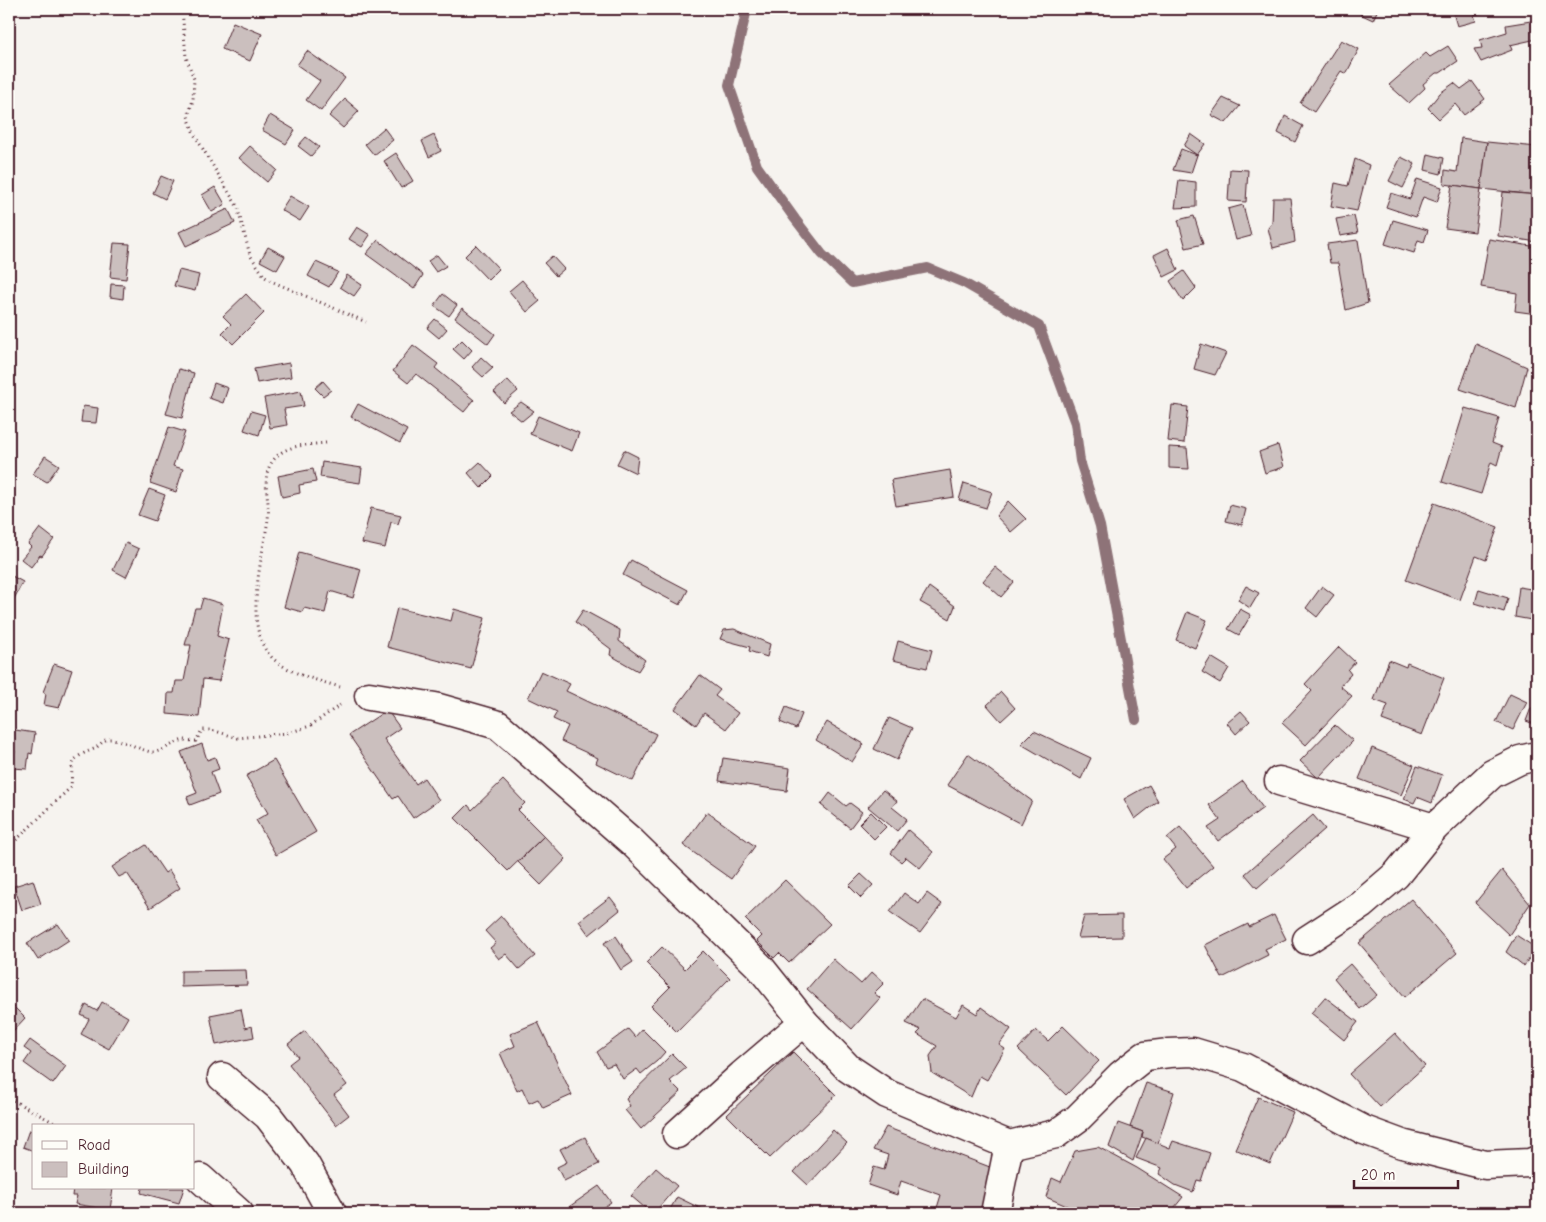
<svg xmlns="http://www.w3.org/2000/svg" width="1546" height="1222" font-family="'Comic Neue',sans-serif">
  <style>
    .lines { fill: none; stroke-linecap: round; stroke-linejoin: round }
    .stream { stroke: #8e7378; stroke-width: 10 }
    .building { fill: #cbbfbe; stroke: #4a1f2b }
    .minor-casing { stroke: #4a1f2b; stroke-width: 31 }
    .path { stroke: #4a1f2b; stroke-width: 3; stroke-dasharray: 1 4; stroke-linecap: butt }
    .minor { stroke: #fdfcf7; stroke-width: 28 }
  </style>
  <rect width="100%" height="100%" fill="#f6f3ef"/>
  <filter id="ink" filterUnits="userSpaceOnUse"><feTurbulence type="fractalNoise" baseFrequency=".02" numOctaves="2"/><feDisplacementMap in="SourceGraphic" scale="10" xChannelSelector="R" yChannelSelector="G"/><feConvolveMatrix kernelMatrix="1 2 1 2 8 2 1 2 1" color-interpolation-filters="sRGB"/></filter>
  <g filter="url(#ink)">
    <g class="lines">
      <polyline class="stream" points="747,9 729,85 757,166 795,219 822,254 852,283 928,268 964,283 1039,326 1075,423 1080,461 1100,526 1136,720"/>
    </g>
    <g class="building">
      <polygon points="1363,9 1378,9 1373,20 1360,14"/>
      <polygon points="1452,9 1496,9 1474,15 1476,21 1457,26"/>
      <polygon points="1537,20 1537,39 1510,45 1512,50 1481,62 1474,49 1482,48 1480,40 1507,32 1506,25"/>
      <polygon points="233,22 262,34 250,61 222,49"/>
      <polygon points="1341,40 1359,49 1346,74 1341,71 1314,112 1300,103"/>
      <polygon points="1448,46 1458,61 1440,73 1436,73 1423,84 1425,88 1409,103 1389,85 1426,53 1430,57"/>
      <polygon points="307,51 345,78 321,111 306,100 320,81 297,65"/>
      <polygon points="1472,81 1485,99 1464,115 1455,104 1439,119 1428,108 1440,93 1454,83 1461,89"/>
      <polygon points="1223,98 1240,106 1226,123 1211,115"/>
      <polygon points="345,99 359,111 343,128 329,116"/>
      <polygon points="270,115 295,130 286,144 262,130"/>
      <polygon points="1285,116 1303,126 1295,142 1278,133"/>
      <polygon points="384,128 393,140 374,155 365,144"/>
      <polygon points="1191,134 1205,144 1197,155 1184,146"/>
      <polygon points="434,135 441,151 429,157 422,141"/>
      <polygon points="306,137 319,147 311,156 298,146"/>
      <polygon points="1461,138 1487,142 1481,189 1444,184 1445,170 1457,172"/>
      <polygon points="1487,142 1537,147 1537,195 1481,189"/>
      <polygon points="250,146 277,170 267,182 239,158"/>
      <polygon points="1181,149 1197,155 1191,173 1173,170"/>
      <polygon points="396,153 413,181 401,188 384,161"/>
      <polygon points="1428,154 1444,158 1441,174 1425,170"/>
      <polygon points="1401,157 1415,164 1403,188 1389,181"/>
      <polygon points="1355,159 1369,165 1357,211 1331,206 1335,183 1348,186"/>
      <polygon points="1230,169 1248,170 1246,202 1228,201"/>
      <polygon points="161,176 173,181 165,199 153,193"/>
      <polygon points="1417,179 1442,187 1437,202 1423,197 1416,217 1386,207 1391,193 1410,199"/>
      <polygon points="1179,180 1196,182 1196,207 1175,208"/>
      <polygon points="1452,185 1481,189 1475,232 1445,228"/>
      <polygon points="215,187 225,204 212,212 202,195"/>
      <polygon points="1503,192 1537,195 1537,242 1498,236"/>
      <polygon points="290,196 309,207 300,221 281,210"/>
      <polygon points="1273,198 1290,198 1295,242 1273,248 1268,228 1272,223"/>
      <polygon points="1243,205 1251,236 1236,240 1228,209"/>
      <polygon points="228,209 235,223 186,246 179,232"/>
      <polygon points="1194,216 1203,244 1186,248 1178,220"/>
      <polygon points="1354,216 1358,233 1340,236 1336,219"/>
      <polygon points="1393,220 1428,230 1424,242 1418,240 1414,253 1385,244"/>
      <polygon points="357,227 370,235 362,247 349,239"/>
      <polygon points="1489,239 1537,247 1537,314 1515,311 1517,293 1481,287"/>
      <polygon points="378,240 423,275 414,289 366,254"/>
      <polygon points="1358,240 1368,303 1346,310 1338,263 1330,263 1327,244"/>
      <polygon points="114,243 130,244 126,279 110,277"/>
      <polygon points="476,245 499,269 488,280 465,256"/>
      <polygon points="268,247 285,256 277,270 260,261"/>
      <polygon points="1168,248 1178,270 1164,277 1154,255"/>
      <polygon points="437,255 446,266 436,272 428,261"/>
      <polygon points="552,256 564,269 556,276 544,263"/>
      <polygon points="316,262 338,272 329,287 308,276"/>
      <polygon points="179,270 199,275 195,291 174,286"/>
      <polygon points="1184,271 1196,288 1183,301 1170,281"/>
      <polygon points="347,275 362,285 354,296 340,287"/>
      <polygon points="522,280 540,301 527,312 509,291"/>
      <polygon points="111,284 124,285 123,299 110,297"/>
      <polygon points="246,294 264,313 233,344 222,333 231,324 223,316"/>
      <polygon points="443,294 457,305 449,316 434,306"/>
      <polygon points="462,308 495,334 488,344 455,318"/>
      <polygon points="435,319 447,329 439,338 427,328"/>
      <polygon points="462,340 472,350 464,359 453,349"/>
      <polygon points="1201,344 1226,353 1215,375 1194,369"/>
      <polygon points="1476,344 1527,367 1516,408 1460,389"/>
      <polygon points="413,345 438,364 435,368 474,400 464,412 416,374 408,383 393,371"/>
      <polygon points="481,357 493,368 483,377 472,367"/>
      <polygon points="289,363 291,377 257,383 254,369"/>
      <polygon points="179,369 194,373 182,418 166,414"/>
      <polygon points="508,380 518,391 504,403 494,392"/>
      <polygon points="323,381 331,390 323,396 315,388"/>
      <polygon points="214,383 228,388 223,403 209,398"/>
      <polygon points="301,391 304,406 284,409 287,425 270,428 264,398"/>
      <polygon points="521,402 534,411 522,421 509,411"/>
      <polygon points="358,404 407,430 400,443 351,417"/>
      <polygon points="1172,405 1188,407 1184,443 1168,441"/>
      <polygon points="83,406 98,408 96,423 81,422"/>
      <polygon points="1465,408 1499,418 1492,443 1502,447 1497,465 1491,462 1481,494 1442,482"/>
      <polygon points="251,411 265,415 259,435 244,430"/>
      <polygon points="538,416 579,433 572,451 530,434"/>
      <polygon points="169,427 185,432 173,466 183,469 176,492 150,483"/>
      <polygon points="1278,445 1284,467 1265,473 1259,452"/>
      <polygon points="1169,447 1187,448 1189,469 1169,468"/>
      <polygon points="624,450 638,457 636,473 617,464"/>
      <polygon points="45,456 59,465 47,482 33,474"/>
      <polygon points="322,462 362,468 360,483 320,477"/>
      <polygon points="480,462 493,476 481,488 468,473"/>
      <polygon points="313,469 316,482 299,485 300,493 282,497 278,476"/>
      <polygon points="950,470 954,497 896,506 891,480"/>
      <polygon points="964,483 992,492 986,508 959,500"/>
      <polygon points="149,489 165,495 155,521 138,515"/>
      <polygon points="1008,501 1026,519 1011,532 996,516"/>
      <polygon points="1434,503 1498,527 1486,560 1476,556 1460,600 1406,580"/>
      <polygon points="1230,505 1246,509 1242,525 1226,521"/>
      <polygon points="371,508 401,515 398,524 391,522 385,548 362,543"/>
      <polygon points="40,528 54,539 42,556 40,555 31,567 21,559 31,547 28,544"/>
      <polygon points="126,543 139,549 126,577 113,570"/>
      <polygon points="299,552 361,569 353,598 330,591 325,613 304,608 302,612 284,607"/>
      <polygon points="631,560 688,590 680,605 623,575"/>
      <polygon points="995,567 1014,582 1001,597 983,581"/>
      <polygon points="10,575 23,582 9,608 9,577"/>
      <polygon points="1246,586 1259,593 1250,608 1238,600"/>
      <polygon points="1322,586 1334,595 1317,617 1306,608"/>
      <polygon points="929,587 955,606 950,619 920,602"/>
      <polygon points="1519,587 1537,590 1537,621 1515,617"/>
      <polygon points="1479,589 1508,598 1504,612 1475,603"/>
      <polygon points="203,598 223,604 217,636 229,640 219,681 203,679 199,717 167,714 168,693 174,693 176,681 184,681 191,645 185,645 195,608 200,608"/>
      <polygon points="397,608 451,621 454,609 485,618 471,669 387,647"/>
      <polygon points="1240,609 1251,615 1239,635 1228,629"/>
      <polygon points="583,610 620,630 619,641 645,660 638,671 610,655 611,649 575,622"/>
      <polygon points="1187,612 1207,620 1195,648 1176,640"/>
      <polygon points="734,629 770,644 767,657 749,651 750,647 720,639 724,630"/>
      <polygon points="898,641 932,650 927,668 893,660"/>
      <polygon points="1339,647 1355,662 1348,670 1351,674 1340,686 1352,696 1306,745 1282,723 1312,691 1305,684"/>
      <polygon points="1211,657 1229,668 1220,683 1202,672"/>
      <polygon points="1389,660 1406,667 1407,663 1444,678 1422,735 1382,720 1388,705 1374,700"/>
      <polygon points="54,664 72,670 59,708 44,705 46,694 43,692"/>
      <polygon points="541,671 570,684 566,691 656,734 633,781 596,763 598,758 561,741 568,726 553,719 557,712 528,698"/>
      <polygon points="700,675 720,690 715,696 738,713 726,729 704,713 696,725 675,709"/>
      <polygon points="1001,692 1015,708 1001,721 987,705"/>
      <polygon points="1510,694 1527,702 1513,730 1496,722"/>
      <polygon points="786,707 802,714 796,729 780,722"/>
      <polygon points="1531,708 1537,710 1537,725 1526,721"/>
      <polygon points="387,710 400,728 384,739 416,784 424,778 439,800 413,818 398,796 393,799 349,735"/>
      <polygon points="1241,711 1250,721 1236,734 1227,723"/>
      <polygon points="889,718 912,728 897,760 874,749"/>
      <polygon points="827,722 864,744 852,762 816,740"/>
      <polygon points="1335,725 1353,741 1318,778 1300,761"/>
      <polygon points="9,729 35,733 32,754 29,753 27,769 12,768 15,751 9,750"/>
      <polygon points="1034,731 1091,758 1081,779 1021,744"/>
      <polygon points="202,744 207,760 215,757 219,769 211,772 219,794 190,805 187,797 197,793 181,752"/>
      <polygon points="1372,748 1414,765 1401,795 1359,779"/>
      <polygon points="968,754 1032,801 1021,824 947,785"/>
      <polygon points="723,758 790,768 787,791 719,781"/>
      <polygon points="274,760 316,832 276,855 256,820 268,813 246,776"/>
      <polygon points="1417,766 1442,775 1432,803 1417,797 1414,803 1404,799"/>
      <polygon points="503,780 525,803 518,810 544,836 508,871 455,818 468,805 472,810"/>
      <polygon points="1243,781 1263,808 1218,841 1208,828 1220,820 1209,805"/>
      <polygon points="1149,785 1158,801 1135,819 1124,799"/>
      <polygon points="883,790 897,801 892,807 907,819 897,831 868,807"/>
      <polygon points="830,793 846,806 850,803 862,812 850,828 821,805"/>
      <polygon points="707,812 755,846 731,879 683,845"/>
      <polygon points="871,812 886,827 874,839 859,824"/>
      <polygon points="1313,815 1325,829 1257,888 1245,874"/>
      <polygon points="1180,827 1213,866 1186,888 1163,859 1176,849 1167,838"/>
      <polygon points="908,830 933,852 920,868 906,857 901,862 891,853"/>
      <polygon points="544,836 566,859 541,885 518,862"/>
      <polygon points="146,845 165,873 169,870 180,888 150,908 127,873 119,877 112,867"/>
      <polygon points="1502,870 1530,904 1509,935 1475,903"/>
      <polygon points="861,874 873,885 861,898 849,886"/>
      <polygon points="33,880 41,904 22,910 14,886"/>
      <polygon points="785,880 830,924 789,963 779,953 774,958 757,941 762,936 745,919"/>
      <polygon points="904,893 919,904 927,893 942,904 920,933 890,912"/>
      <polygon points="610,897 620,910 589,935 579,921"/>
      <polygon points="1411,899 1457,953 1405,997 1359,943"/>
      <polygon points="1122,915 1122,937 1078,938 1084,916"/>
      <polygon points="1274,915 1286,939 1265,949 1268,955 1222,978 1205,945 1248,924 1249,927"/>
      <polygon points="501,916 535,956 519,969 506,954 499,959 490,948 496,943 485,931"/>
      <polygon points="58,924 69,940 38,960 27,943"/>
      <polygon points="1516,935 1536,948 1524,966 1506,952"/>
      <polygon points="616,936 633,962 621,970 604,943"/>
      <polygon points="662,947 685,969 703,951 730,978 677,1032 651,1006 670,987 646,963"/>
      <polygon points="833,959 861,984 872,972 884,983 874,993 880,998 852,1029 807,989"/>
      <polygon points="1350,964 1377,995 1360,1009 1334,978"/>
      <polygon points="246,970 247,985 181,987 181,971"/>
      <polygon points="1325,997 1358,1022 1344,1040 1311,1013"/>
      <polygon points="922,999 956,1017 963,1005 977,1014 981,1007 1011,1029 999,1045 1005,1049 987,1080 980,1076 971,1097 932,1073 930,1056 937,1046 917,1034 921,1030 906,1023"/>
      <polygon points="9,1002 25,1018 12,1032 9,1030"/>
      <polygon points="102,1002 128,1017 109,1049 81,1034 89,1019 81,1015 86,1005 97,1011"/>
      <polygon points="241,1009 245,1028 252,1026 254,1037 216,1045 210,1015"/>
      <polygon points="538,1022 572,1095 543,1108 538,1099 529,1103 522,1088 517,1091 500,1053 515,1046 510,1034"/>
      <polygon points="1063,1026 1099,1061 1066,1095 1018,1049 1036,1030 1048,1041"/>
      <polygon points="628,1029 635,1037 642,1029 665,1052 657,1061 641,1074 637,1069 623,1079 614,1064 606,1067 597,1052"/>
      <polygon points="305,1031 347,1085 334,1095 349,1115 336,1125 289,1064 298,1057 288,1044"/>
      <polygon points="1395,1033 1425,1066 1380,1107 1349,1074"/>
      <polygon points="30,1040 66,1066 53,1084 24,1063 31,1053 24,1048"/>
      <polygon points="793,1052 836,1095 770,1158 727,1115"/>
      <polygon points="672,1054 686,1068 670,1081 681,1092 641,1129 625,1110 630,1106 626,1099"/>
      <polygon points="1146,1083 1174,1092 1158,1143 1142,1137 1143,1132 1130,1127"/>
      <polygon points="1258,1097 1293,1112 1270,1164 1235,1149"/>
      <polygon points="1118,1123 1143,1132 1133,1161 1109,1147"/>
      <polygon points="886,1127 995,1169 979,1213 941,1213 936,1211 941,1195 901,1181 897,1195 868,1185 874,1167 884,1170 888,1155 873,1150"/>
      <polygon points="29,1130 34,1131 34,1151 23,1147"/>
      <polygon points="833,1130 847,1143 808,1185 794,1172"/>
      <polygon points="585,1137 599,1164 564,1181 557,1167 567,1162 560,1149"/>
      <polygon points="1146,1138 1170,1148 1173,1141 1210,1153 1201,1181 1197,1180 1193,1192 1175,1185 1159,1174 1162,1168 1136,1158"/>
      <polygon points="1098,1147 1137,1168 1183,1197 1170,1213 1148,1213 1146,1212 1145,1213 1083,1213 1046,1197 1052,1178 1061,1182 1075,1151"/>
      <polygon points="656,1168 677,1186 654,1213 651,1213 631,1196"/>
      <polygon points="599,1186 611,1202 595,1213 565,1213 563,1211"/>
      <polygon points="73,1188 113,1188 110,1210 75,1204 77,1196 72,1196"/>
      <polygon points="142,1188 184,1188 179,1203 141,1193"/>
      <polygon points="677,1197 710,1213 668,1213"/>
    </g>
    <g class="lines">
      <g class="minor-casing">
        <g id="minor">
          <polyline points="369,696 435,707 498,725 632,842 760,967 804,1022 848,1068 887,1094 1009,1145 1056,1134 1078,1118 1121,1075 1145,1056 1169,1053 1193,1052 1243,1067 1364,1130 1402,1144 1485,1165 1530,1163 1537,1160"/>
          <polyline points="1279,781 1434,828"/>
          <polyline points="1307,940 1361,905 1396,875 1434,828 1492,774 1520,760 1537,756"/>
          <polyline points="222,1077 268,1116 305,1164 332,1213"/>
          <polyline points="677,1134 742,1075 804,1022"/>
          <polyline points="200,1178 239,1213"/>
          <polyline points="995,1213 1009,1145"/>
        </g>
      </g>
      <g class="path">
        <polyline points="182,9 186,57 194,79 193,100 188,116 194,134 237,206 250,255 265,277 271,281 366,322"/>
        <path d="M326,443C310,445 288,444 276,457C258,476 271,497 268,519C263,555 246,614 264,647C276,671 317,680 340,687"/>
        <path d="M9,847L71,787C73,762 68,759 94,749C100,746 103,739 110,739C124,739 144,753 155,752C165,750 174,742 184,740C187,740 192,741 196,741L202,730H212L238,738L288,733L310,726L340,705"/>
        <polyline points="9,1098 60,1126"/>
      </g>
      <use href="#minor" class="minor"/>
    </g>
  </g>
  <rect width="1546" height="1222" fill="none" stroke="#fdfcf7" stroke-width="30"/>
  <rect x="15" y="15" width="1516" height="1192" fill="none" stroke="#4a1f2b" stroke-width="2" filter="url(#ink)"/>
  <rect x="32" y="1124" width="162" height="65" fill="#fdfcf7" stroke="#b5a4a5"/>
  <rect x="42" y="1141" width="25" height="8" fill="#fdfcf7" stroke="#b5a4a5"/>
  <text x="78" y="1150" font-size="15" fill="#4a1f2b">Road</text>
  <rect x="42" y="1162" width="25" height="15" fill="#cbbfbe" stroke="#b5a4a5"/>
  <text x="78" y="1174" font-size="15" fill="#4a1f2b">Building</text>
  <path d="M1354 1180v8h104v-8" fill="none" stroke="#4a1f2b" stroke-width="2.5"/>
  <text x="1361" y="1180" font-size="15" fill="#4a1f2b" stroke="#fdfcf7" stroke-width="4" paint-order="stroke">20 m</text>
</svg>
